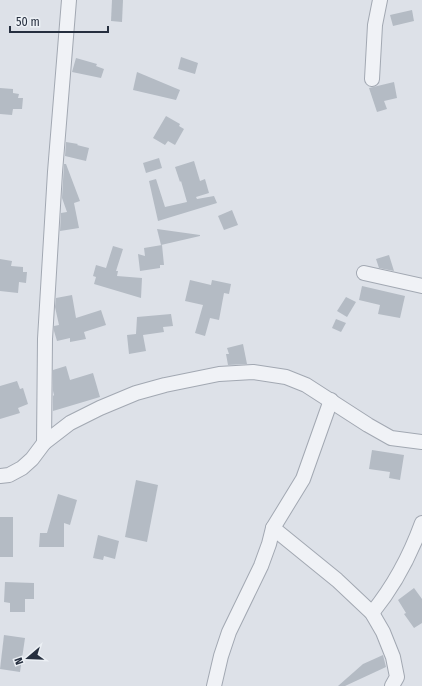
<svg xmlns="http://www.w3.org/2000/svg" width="422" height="686" font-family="'Fira Sans Condensed',sans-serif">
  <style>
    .building { fill: #b4bbc4 }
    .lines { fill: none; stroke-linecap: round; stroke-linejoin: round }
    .street-casing { stroke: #a2a8b2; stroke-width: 16 }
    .street { stroke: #f0f2f6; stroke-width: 14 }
  </style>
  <rect width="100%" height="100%" fill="#dde1e8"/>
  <g class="building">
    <polygon points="112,0 123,0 122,22 111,21"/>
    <polygon points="412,10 414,21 393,26 390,15"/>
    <polygon points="181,57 198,63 195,74 178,69"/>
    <polygon points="76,58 97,64 96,66 104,69 101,78 72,72"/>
    <polygon points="137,72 180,90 176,100 133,90"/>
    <polygon points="394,82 397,98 384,101 387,109 377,112 369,88"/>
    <polygon points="0,88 13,89 13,93 19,94 18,98 23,98 22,109 13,109 12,115 0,114"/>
    <polygon points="166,116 180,124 179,126 184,129 175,145 168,141 165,145 153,138"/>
    <polygon points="66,142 78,144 77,145 89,148 86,161 65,156"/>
    <polygon points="159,158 162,168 146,173 143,163"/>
    <polygon points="194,161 200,181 205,179 209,193 196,197 197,199 214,196 217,203 158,221 149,181 156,179 165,207 187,202 181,181 180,182 175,167"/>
    <polygon points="64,164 66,164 80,201 74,203 79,228 60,231 61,213 67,212 62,198"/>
    <polygon points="232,210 238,225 224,230 218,216"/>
    <polygon points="157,229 200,235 200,236 161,245"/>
    <polygon points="162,245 164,265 160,265 160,268 140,271 138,254 145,256 144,248"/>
    <polygon points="113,246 123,249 116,271 118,271 117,276 142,278 141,298 94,284 96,277 93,276 96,265 106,268"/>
    <polygon points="389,255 394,271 379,268 376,259"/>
    <polygon points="0,259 12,261 11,266 23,267 23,272 27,272 26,283 19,282 18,293 0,291"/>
    <polygon points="190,280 211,285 212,280 231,284 229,294 224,293 219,320 210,318 205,336 195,333 203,305 185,301"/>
    <polygon points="362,286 405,296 400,318 378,314 380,305 359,300"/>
    <polygon points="72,295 76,318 101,310 106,325 84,332 86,339 70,342 70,338 57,341 54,331 54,326 59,325 55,307 56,298"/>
    <polygon points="346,297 356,302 347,317 337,311"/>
    <polygon points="171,314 173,326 163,327 164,332 143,335 146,351 129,354 127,335 136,334 137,317"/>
    <polygon points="336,319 346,323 341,332 332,328"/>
    <polygon points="243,344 247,364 228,365 226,354 229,354 227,348"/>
    <polygon points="66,366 70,380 93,373 100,397 53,411 53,396 54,395 53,391 53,370"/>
    <polygon points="17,381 20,389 23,388 28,404 18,408 20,413 0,419 0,386"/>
    <polygon points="372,450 404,455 400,480 389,478 390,472 369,469"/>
    <polygon points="136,480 158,485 147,542 125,537"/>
    <polygon points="58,494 77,500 70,525 64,523 64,547 39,547 40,533 47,533"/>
    <rect x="0" y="517" width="13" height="40"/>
    <polygon points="98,535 119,541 115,559 104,556 103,560 93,558"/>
    <polygon points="5,582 34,583 34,599 25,599 25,612 10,612 10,603 4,602"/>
    <polygon points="414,588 422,599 422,623 414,628 404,614 406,613 398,600"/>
    <polygon points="4,635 25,638 20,672 0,669"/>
    <polygon points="383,655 386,667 345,686 338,686 363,664"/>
  </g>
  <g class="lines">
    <g class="street-casing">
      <g id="street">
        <polyline points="372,79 375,25 380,0"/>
        <polyline points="364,273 422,286"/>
        <polyline points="44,443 70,423 100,408 136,393 165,385 219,374 253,372 286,377 306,385 368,425 391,438 422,442"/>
        <polyline points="0,476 9,475 22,468 32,459 44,443 45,339 55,172 69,0"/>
        <polyline points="273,528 337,580 372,613 383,632 393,657 397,677 392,686"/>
        <path d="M372,613C394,586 410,556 422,523"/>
        <polyline points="214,686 221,656 229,632 261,566 269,544 273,528 303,479 331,400"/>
      </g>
    </g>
    <use href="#street" class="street"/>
  </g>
  <g transform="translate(28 658) rotate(251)" stroke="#ecf0f5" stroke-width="3" paint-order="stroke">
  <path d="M0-3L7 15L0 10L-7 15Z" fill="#262f3f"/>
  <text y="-6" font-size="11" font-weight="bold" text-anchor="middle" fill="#262f3f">N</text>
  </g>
  <path d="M10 26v6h98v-6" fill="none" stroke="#262f3f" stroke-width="2"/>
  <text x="16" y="26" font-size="12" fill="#262f3f" stroke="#ecf0f5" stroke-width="3" paint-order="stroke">50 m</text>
</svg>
